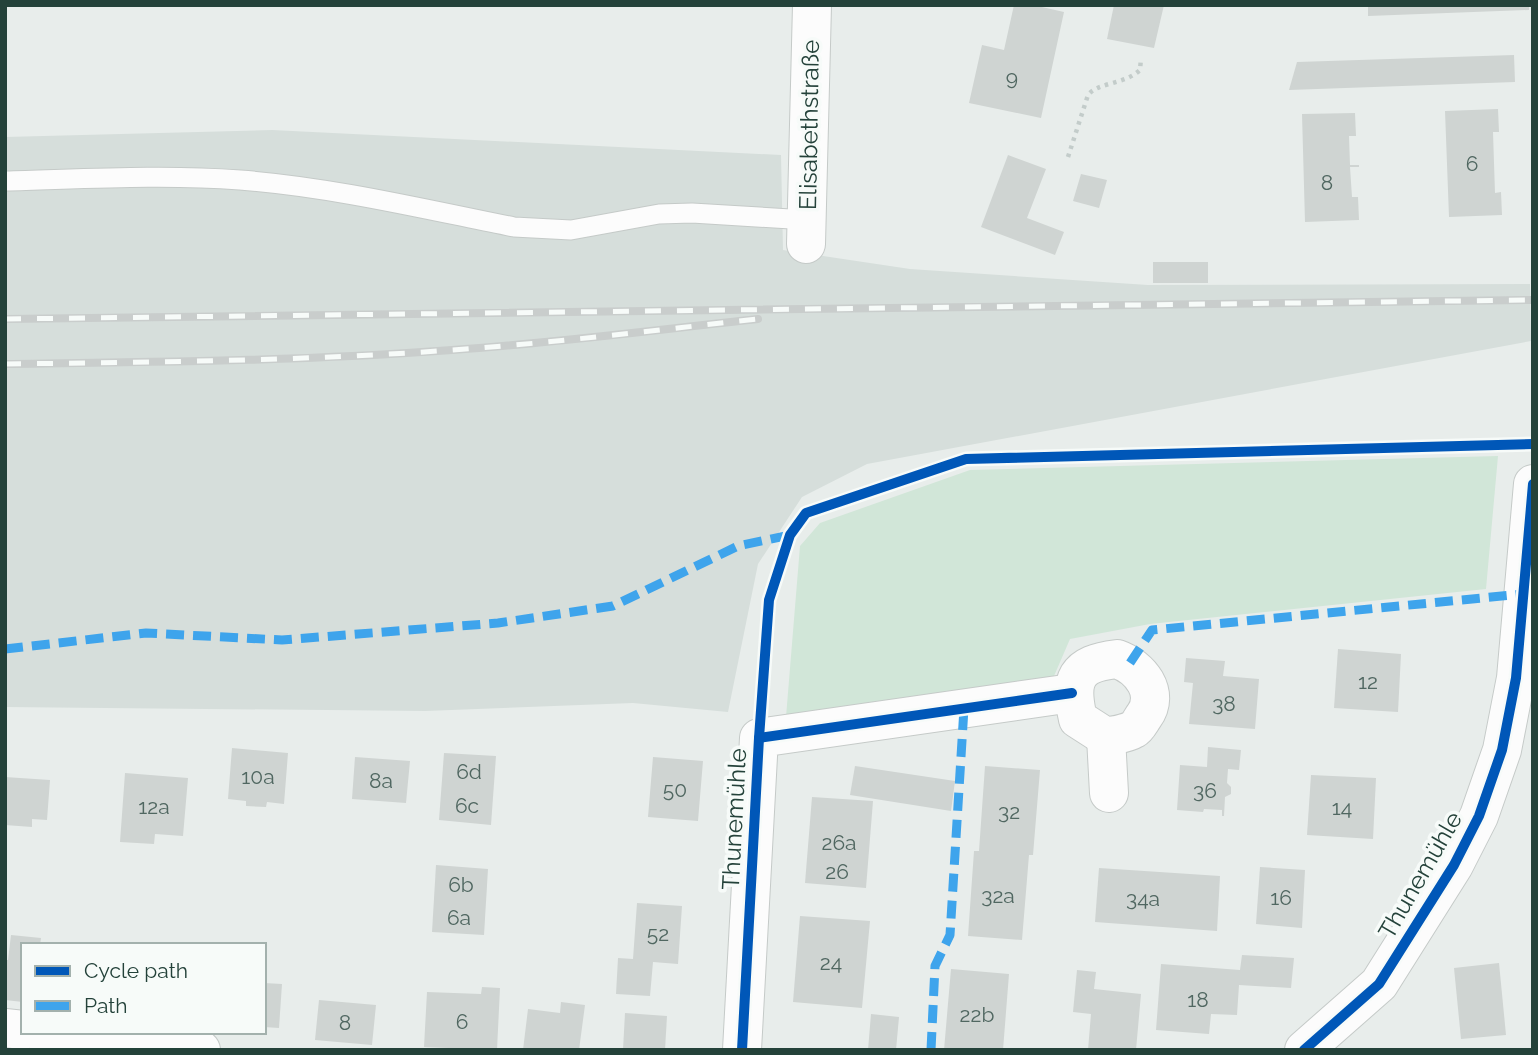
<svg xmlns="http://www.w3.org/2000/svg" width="1538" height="1055" font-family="Raleway,sans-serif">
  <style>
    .built { fill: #d6dedb }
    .green { fill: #d1e6d8 }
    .building { fill: #cfd4d2 }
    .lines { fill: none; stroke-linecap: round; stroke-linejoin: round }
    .lane-casing { stroke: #c5cac8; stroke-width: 21 }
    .street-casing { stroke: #c5cac8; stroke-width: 40 }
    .path { stroke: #c3ccca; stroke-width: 4.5; stroke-dasharray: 3.5 5; stroke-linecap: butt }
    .lane { stroke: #fcfcfc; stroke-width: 19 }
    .street { stroke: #fcfcfc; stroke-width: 38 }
    .rail-casing { stroke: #c9cdcc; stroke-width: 8 }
    .rail { stroke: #f7fbf9; stroke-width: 5; stroke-dasharray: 16; stroke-linecap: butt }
    .quiet { stroke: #3ea4ec; stroke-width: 9; stroke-dasharray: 18 9; stroke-linecap: butt }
    .cycleway-casing { stroke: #f7fbf9; stroke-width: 15 }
    .cycleway { stroke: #0057b8; stroke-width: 10 }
    .labels { text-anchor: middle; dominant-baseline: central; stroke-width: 7; stroke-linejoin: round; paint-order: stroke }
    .number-label { font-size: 21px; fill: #506761 }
    .street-label { font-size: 24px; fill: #24423a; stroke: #f7fbf9 }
  </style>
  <rect width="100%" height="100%" fill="#e8edeb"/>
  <polygon class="built" points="272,130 781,155 783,250 910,269 1148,285 1530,284 1531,341 867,464 802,497 758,564 728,712 633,703 425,711 5,707 5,137"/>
  <polygon class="green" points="1498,456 1486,589 1150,624 1070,639 1051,683 786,717 800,546 820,523 970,470"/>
  <g class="building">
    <polygon points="1014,5 1033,5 1064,12 1041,118 969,103 982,45 1004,50"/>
    <polygon points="1114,5 1164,5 1154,48 1107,39"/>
    <polygon points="1368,5 1529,5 1529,10 1368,16"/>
    <polygon points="1514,55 1515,82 1289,90 1297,62"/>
    <polygon points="1498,109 1499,132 1493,132 1494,163 1495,193 1501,192 1502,215 1449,217 1445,111"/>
    <polygon points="1355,113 1356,136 1349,136 1350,165 1359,165 1359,167 1350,167 1352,197 1358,197 1359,220 1305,222 1302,114"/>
    <polygon points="1008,155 1046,169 1027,218 1064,232 1055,255 981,227"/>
    <polygon points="1081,174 1107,180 1099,208 1073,201"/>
    <rect x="1153" y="262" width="55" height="21"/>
    <polygon points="1338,649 1401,654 1398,712 1334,708"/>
    <polygon points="1186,658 1225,661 1223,676 1259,679 1255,729 1189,724 1193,683 1184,682"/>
    <polygon points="1208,747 1241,750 1239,770 1228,769 1227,783 1231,787 1231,794 1225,797 1224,816 1222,816 1222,810 1204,809 1203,812 1177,810 1180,765 1207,767"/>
    <polygon points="232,748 288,753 284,804 267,802 266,807 246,806 246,801 228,799"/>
    <polygon points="444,753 496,756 491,825 439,820"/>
    <polygon points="355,757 410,761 406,803 352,799"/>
    <polygon points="653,757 703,761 698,821 648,817"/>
    <polygon points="855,766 955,781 951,811 850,795"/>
    <polygon points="985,766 1040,770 1033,855 1029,855 1022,940 968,936 974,851 979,851"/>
    <polygon points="125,773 188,778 183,836 155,834 154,844 120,842"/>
    <polygon points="1311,775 1376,778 1373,839 1307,835"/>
    <polygon points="5,777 50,780 47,820 32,819 32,827 5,825"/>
    <polygon points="812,797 873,801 866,888 805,883"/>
    <polygon points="436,865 488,869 484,935 432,932"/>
    <polygon points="1260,867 1305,870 1302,928 1256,924"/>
    <polygon points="1099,868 1220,876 1217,931 1095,922"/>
    <polygon points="637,903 682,906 678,964 653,962 650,996 616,994 618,958 633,959"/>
    <polygon points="800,916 870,921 862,1008 793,1002"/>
    <polygon points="11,935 41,938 40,945 23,945 23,1002 5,1000 5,960 8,960"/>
    <polygon points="1242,955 1294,958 1291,988 1239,985 1237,1015 1211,1014 1209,1034 1156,1030 1161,964 1240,970"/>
    <polygon points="1499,963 1506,1035 1461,1039 1454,968"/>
    <polygon points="951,969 1009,974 1003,1050 944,1050"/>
    <polygon points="1077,970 1096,972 1094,989 1141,994 1136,1050 1088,1050 1091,1014 1073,1012"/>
    <polygon points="264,983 282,984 279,1028 264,1027"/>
    <polygon points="482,987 500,988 497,1050 424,1047 427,992 481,994"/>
    <polygon points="319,1000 376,1005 372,1045 315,1040"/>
    <polygon points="561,1002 585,1005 579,1050 523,1050 528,1009 560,1013"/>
    <polygon points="625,1013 667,1016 665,1050 623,1050"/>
    <polygon points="871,1014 899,1017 896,1050 868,1050"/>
  </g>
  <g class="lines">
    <g class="lane-casing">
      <path id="lane" d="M5,181C83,179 163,174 240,180C332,187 424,209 514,227L571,230L659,214L692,213L807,220"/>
    </g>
    <g class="street-casing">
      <g id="street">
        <polyline points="806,244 812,5"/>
        <path d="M1117,659C1140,667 1161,693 1144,716C1141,720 1138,727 1134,729C1126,734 1114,735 1106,737L1078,719C1069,679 1075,664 1117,659Z"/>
        <polyline points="1106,737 1109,793"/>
        <polyline points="5,1028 23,1030"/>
        <polyline points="40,1032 201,1050"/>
        <polyline points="742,1050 759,738 1072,693"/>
        <polyline points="1304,1050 1379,984 1454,865 1479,816 1502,750 1516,678 1533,484"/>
      </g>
    </g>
    <path class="path" d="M1068,157L1088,95C1098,82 1124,85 1140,70L1141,58"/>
    <use href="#lane" class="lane"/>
    <use href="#street" class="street"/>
    <g class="rail-casing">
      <g id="rail">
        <polyline points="5,319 1533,300"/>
        <path d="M5,364C154,362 303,361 452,350C554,343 656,330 758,319"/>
      </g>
    </g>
    <use href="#rail" class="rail"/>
    <g class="quiet">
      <polyline points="5,649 146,633 282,640 498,623 613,606 738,546 790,535"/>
      <polyline points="1130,663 1152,630 1523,594"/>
      <polyline points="931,1050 935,966 950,935 964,708"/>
    </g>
    <g class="cycleway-casing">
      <g id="cycleway">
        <polyline points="759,738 1072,693"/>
        <polyline points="742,1050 759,738 769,600 790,535 806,513 966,459 1533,444"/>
        <polyline points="1304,1050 1379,984 1454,865 1479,816 1502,750 1516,678 1533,484"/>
      </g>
    </g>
    <use href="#cycleway" class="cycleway"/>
  </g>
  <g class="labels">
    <g class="number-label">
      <text x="1012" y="77">9</text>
      <text x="1472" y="163">6</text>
      <text x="1327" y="182">8</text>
      <text x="1368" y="681">12</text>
      <text x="1224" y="703">38</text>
      <text x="469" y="771">6d</text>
      <text x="258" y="776">10a</text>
      <text x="381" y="780">8a</text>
      <text x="675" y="789">50</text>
      <text x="1205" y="790">36</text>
      <text x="467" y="805">6c</text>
      <text x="154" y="806">12a</text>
      <text x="1342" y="807">14</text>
      <text x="1009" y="811">32</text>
      <text x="839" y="842">26a</text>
      <text x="837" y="871">26</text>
      <text x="461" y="884">6b</text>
      <text x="998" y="895">32a</text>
      <text x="1281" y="897">16</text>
      <text x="1143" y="898">34a</text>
      <text x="459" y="917">6a</text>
      <text x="658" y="933">52</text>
      <text x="831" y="962">24</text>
      <text x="1198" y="999">18</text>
      <text x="977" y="1014">22b</text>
      <text x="462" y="1021">6</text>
      <text x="345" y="1022">8</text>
    </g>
    <g class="street-label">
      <text transform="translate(809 125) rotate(-89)">Elisabethstraße</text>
      <text transform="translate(734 819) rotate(-87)">Thunemühle</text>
      <text transform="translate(1420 875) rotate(-60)">Thunemühle</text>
    </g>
  </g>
  <rect width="1538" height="1055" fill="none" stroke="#24423a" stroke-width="14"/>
  <rect x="21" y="943" width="245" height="91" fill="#f7fbf9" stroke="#a3b1ad" stroke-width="2"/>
  <rect x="35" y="966" width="35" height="10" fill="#0057b8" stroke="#a3b1ad" stroke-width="2"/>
  <text x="84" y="978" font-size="21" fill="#24423a">Cycle path</text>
  <rect x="35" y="1001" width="35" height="10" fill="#3ea4ec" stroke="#a3b1ad" stroke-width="2"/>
  <text x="84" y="1013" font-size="21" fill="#24423a">Path</text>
</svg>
